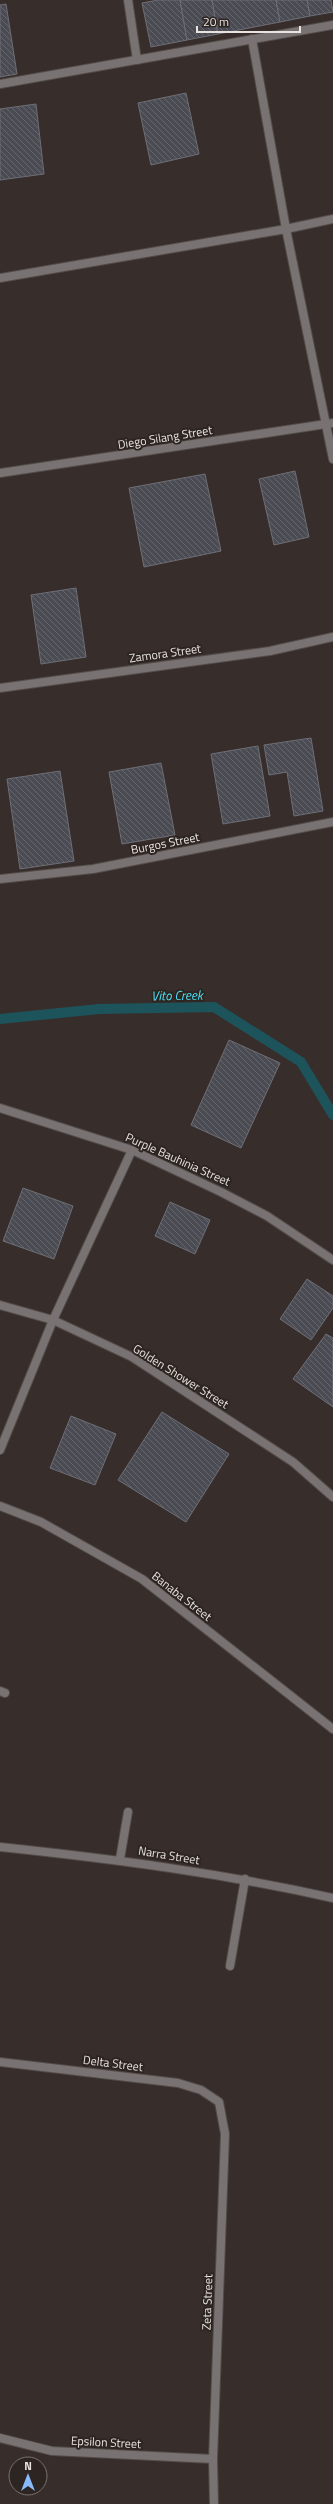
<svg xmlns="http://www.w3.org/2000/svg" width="333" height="2504" font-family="'Titillium Web',sans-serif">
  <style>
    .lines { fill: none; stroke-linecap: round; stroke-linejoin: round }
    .stream { stroke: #1d545c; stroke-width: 10 }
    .building { fill: url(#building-back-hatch); stroke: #6e6e77 }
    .street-casing { stroke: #534b48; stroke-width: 10 }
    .street { stroke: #787273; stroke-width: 8 }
    .labels { text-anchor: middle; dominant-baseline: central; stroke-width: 4; stroke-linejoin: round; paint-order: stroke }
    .street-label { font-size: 12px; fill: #e8e2e0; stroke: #2d2521 }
    .water-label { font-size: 13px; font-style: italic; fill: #4de4f8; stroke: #2d2521 }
  </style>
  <defs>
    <pattern id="building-back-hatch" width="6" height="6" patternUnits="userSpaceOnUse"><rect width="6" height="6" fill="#4b4b54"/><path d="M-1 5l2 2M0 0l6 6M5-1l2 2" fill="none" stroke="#65656c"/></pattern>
  </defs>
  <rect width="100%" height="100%" fill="#372e2b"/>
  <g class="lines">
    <polyline class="stream" points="0,1019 99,1009 214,1007 301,1062 333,1115"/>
  </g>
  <g class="building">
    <polygon points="158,0 180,0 187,40 151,47 142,3"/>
    <polygon points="180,0 212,0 218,34 187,40"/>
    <polygon points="212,0 276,0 280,22 218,34"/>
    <polygon points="276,0 307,0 310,16 280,22"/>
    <polygon points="307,0 331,0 333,12 310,16"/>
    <polygon points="6,4 17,74 0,77 0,5"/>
    <polygon points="186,93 199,154 151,165 138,103"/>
    <polygon points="36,104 44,174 0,180 0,109"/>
    <polygon points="295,471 309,537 274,545 259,479"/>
    <polygon points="205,474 221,551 144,567 129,488"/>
    <polygon points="76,588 86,657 41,664 31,595"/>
    <polygon points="311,738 323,811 294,816 287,772 269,775 264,745"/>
    <polygon points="258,746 270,816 223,824 211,754"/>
    <polygon points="161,763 175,835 122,844 109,772"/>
    <polygon points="60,771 74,861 20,869 7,779"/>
    <polygon points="229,1040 280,1063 241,1148 191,1125"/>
    <polygon points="23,1188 73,1206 54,1259 3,1241"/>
    <polygon points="170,1202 210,1220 195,1254 155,1236"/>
    <polygon points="307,1279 333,1296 333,1308 311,1340 280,1319"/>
    <polygon points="326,1334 333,1338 333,1407 293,1379"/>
    <polygon points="162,1412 229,1454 186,1522 118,1480"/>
    <polygon points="71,1416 116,1434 95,1485 50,1468"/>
  </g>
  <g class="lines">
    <g class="street-casing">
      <g id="street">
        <polyline points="128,0 137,60"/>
        <polyline points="0,84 333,25"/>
        <polyline points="333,219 286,229 333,459"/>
        <polyline points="0,278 286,229 252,39"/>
        <polyline points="0,473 333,423"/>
        <polyline points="0,688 270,651 333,637"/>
        <polyline points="0,879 93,869 333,822"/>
        <polyline points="0,1108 132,1150 221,1192 267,1216 333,1260"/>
        <polyline points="0,1305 53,1320 132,1357 293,1462 333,1497"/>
        <polyline points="0,1450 53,1320 132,1150"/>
        <polyline points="0,1506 41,1522 142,1579 333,1729"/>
        <polyline points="0,1691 5,1693"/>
        <path d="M0,1847C114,1859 221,1873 333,1898"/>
        <polyline points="120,1859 128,1812"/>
        <polyline points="230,1966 245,1879"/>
        <polyline points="0,2062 178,2083 201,2090 219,2102 225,2134 213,2459 214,2504"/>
        <polyline points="0,2438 52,2451 213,2459"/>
      </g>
    </g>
    <use href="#street" class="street"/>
  </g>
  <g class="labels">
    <g class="street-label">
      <text transform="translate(165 437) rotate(-9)">Diego Silang Street</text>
      <text transform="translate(165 653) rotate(-8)">Zamora Street</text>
      <text transform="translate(165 843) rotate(-11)">Burgos Street</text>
      <text transform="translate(178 1159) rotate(24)">Purple Bauhinia Street</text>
      <text transform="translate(181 1376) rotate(32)">Golden Shower Street</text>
      <text transform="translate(182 1596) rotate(38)">Banaba Street</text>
      <text transform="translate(169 1855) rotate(9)">Narra Street</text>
      <text transform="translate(113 2063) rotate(7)">Delta Street</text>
      <text transform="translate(207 2302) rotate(-88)">Zeta Street</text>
      <text transform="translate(106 2442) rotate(3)">Epsilon Street</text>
    </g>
    <g class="water-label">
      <text transform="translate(177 995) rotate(-1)">Vito Creek</text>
    </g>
  </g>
  <g transform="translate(28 2476)"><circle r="19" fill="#2d2521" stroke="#78716d"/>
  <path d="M0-3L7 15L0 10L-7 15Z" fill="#88bafc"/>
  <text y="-6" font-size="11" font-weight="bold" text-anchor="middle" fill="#e8e2e0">N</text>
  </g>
  <path d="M197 26v6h103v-6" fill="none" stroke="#e8e2e0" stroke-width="2"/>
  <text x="203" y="26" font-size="12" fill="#e8e2e0" stroke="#2d2521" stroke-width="3" paint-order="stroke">20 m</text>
</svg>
